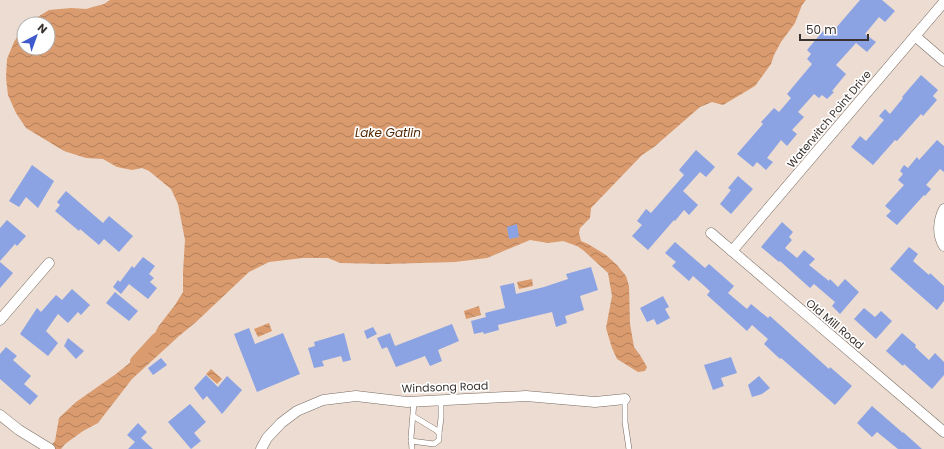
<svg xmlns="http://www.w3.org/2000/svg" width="944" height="449" font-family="Poppins,sans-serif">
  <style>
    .water { fill: url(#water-waves) }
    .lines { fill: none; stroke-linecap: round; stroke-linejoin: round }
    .canal { stroke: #da9b6e; stroke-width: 10 }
    .building { fill: #8ca3e3 }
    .service-casing { stroke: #7a6c62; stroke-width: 6 }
    .minor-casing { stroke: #7a6c62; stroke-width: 11 }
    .service { stroke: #fff; stroke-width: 5 }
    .minor { stroke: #fff; stroke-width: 10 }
    .labels { text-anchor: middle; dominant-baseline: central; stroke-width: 3.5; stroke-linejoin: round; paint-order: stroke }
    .street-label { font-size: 11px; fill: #39322e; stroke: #fff }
    .water-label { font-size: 12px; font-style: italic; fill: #522904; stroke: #fff }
  </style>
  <defs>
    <pattern id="water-waves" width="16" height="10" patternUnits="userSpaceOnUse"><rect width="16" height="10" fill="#da9b6e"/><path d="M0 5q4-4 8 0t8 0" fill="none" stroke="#b27f5b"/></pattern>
  </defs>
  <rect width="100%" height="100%" fill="#ecdcd1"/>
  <g class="water">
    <polygon points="110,0 806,0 802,5 795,23 781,42 774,55 771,64 755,86 723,105 712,102 700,107 654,147 642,155 591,208 590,218 580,228 579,233 581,241 588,244 606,255 617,265 626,276 629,286 630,324 634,347 640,355 647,367 645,371 638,372 617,359 612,348 606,328 612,296 608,273 583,250 577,246 563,241 548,243 530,240 487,258 455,262 385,264 340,263 328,258 303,258 269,262 249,272 196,322 179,336 132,379 98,423 83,431 65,444 61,449 48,449 55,441 59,418 76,402 116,374 147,349 158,327 175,305 183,292 183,272 185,240 178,204 171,189 149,171 142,168 132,170 117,167 103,159 86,158 64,151 26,128 16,113 8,95 6,78 7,59 14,42 21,31 24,28 24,48 48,48 48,24 29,24 36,18 49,10 71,8 86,9 104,4"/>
    <polygon points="532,279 533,286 519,289 517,282"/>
    <polygon points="479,306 481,315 466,319 464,311"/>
    <polygon points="269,323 272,331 258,337 254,329"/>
    <polygon points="211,369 222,379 217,384 206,374"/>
  </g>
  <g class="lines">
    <polyline class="canal" points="135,361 156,338"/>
  </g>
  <g class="building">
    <polygon points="860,0 882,0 895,11 885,22 879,17 865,34 876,42 867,52 856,43 836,65 846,74 832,91 834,92 827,99 822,95 819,98 814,94 798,112 804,117 792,130 797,134 787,146 781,140 767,158 773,162 766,170 757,162 753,167 737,154 763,124 761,122 774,108 779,112 791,98 787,94 812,64 807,59 811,54 807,50 823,31 829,36"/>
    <polygon points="921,75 938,90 933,96 937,100 923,116 921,114 897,141 895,140 873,165 851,147 860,136 866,141 884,120 879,116 885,109 890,114 903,98 902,97"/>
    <polygon points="937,140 944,146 944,172 940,169 926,185 931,189 925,196 924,195 897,225 886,216 891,211 885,206 904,185 898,180 903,174 900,171 904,165 908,168 917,157 919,160"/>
    <polygon points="696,150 715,167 706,177 700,172 683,191 698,205 689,215 684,210 675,221 674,220 648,250 632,236 642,225 637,221 646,209 651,213 684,175 679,170"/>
    <polygon points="32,165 54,181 38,208 26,197 19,207 9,201"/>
    <polygon points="738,176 753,189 731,214 720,204 731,190 728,188"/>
    <polygon points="66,191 103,223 109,216 133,236 119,252 104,239 99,245 80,229 79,231 55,211 60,205 57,202"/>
    <polygon points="7,220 26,236 17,246 15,244 0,261 0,228"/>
    <polygon points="782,222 793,232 789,237 792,240 785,248 797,258 804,250 815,259 809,265 829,281 830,279 838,287 845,279 859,292 840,314 832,306 835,302 814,284 810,288 780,261 779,262 761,247"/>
    <polygon points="517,224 519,237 509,239 507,227"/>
    <polygon points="675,242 705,268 709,264 734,286 728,293 747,309 751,304 768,318 770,316 829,369 830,367 852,386 835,405 781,358 780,359 764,344 768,339 752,325 747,331 707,295 710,291 693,276 689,281 672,266 676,262 665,253"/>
    <polygon points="909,247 918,254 913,261 929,275 930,273 944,286 944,301 937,310 890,269"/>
    <polygon points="143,257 155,266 149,274 154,278 150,282 157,288 148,299 129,284 121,294 113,287 118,280 120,282 132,266 134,268"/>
    <polygon points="0,262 13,273 0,288"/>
    <polygon points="591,267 598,290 580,296 584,310 565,316 567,323 556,327 552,312 498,325 499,330 484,334 483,332 474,334 471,321 486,317 485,313 505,308 500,286 514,283 516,294 544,287 568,279 566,274"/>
    <polygon points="72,289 90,305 81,315 78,312 68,323 58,314 46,331 58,343 48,356 20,334 37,308 41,312 56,295 62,300"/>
    <polygon points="115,292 138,311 129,321 106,303"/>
    <polygon points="663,296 669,307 665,309 670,318 657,325 654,319 647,322 640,308"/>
    <polygon points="864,308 875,317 881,311 892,321 876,339 854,319"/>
    <polygon points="452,324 459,341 438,350 442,361 430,366 425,356 396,367 387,347 382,349 377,338 390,333 395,346"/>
    <polygon points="373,327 377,334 367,339 364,331"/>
    <polygon points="249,328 255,344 283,333 300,374 257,392 234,334"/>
    <polygon points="344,333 351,360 343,362 341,356 322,361 324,366 314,368 308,348 315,346 314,342"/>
    <polygon points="902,333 916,345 915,347 929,360 935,353 944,362 944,375 932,389 904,364 903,366 886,351"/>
    <polygon points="68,338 84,351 76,359 64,346"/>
    <polygon points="6,347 17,356 13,360 31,376 24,384 38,396 30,405 0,379 0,354"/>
    <polygon points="731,357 737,373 721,378 724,386 713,390 704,365"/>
    <polygon points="161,358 167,365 153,375 148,368"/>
    <polygon points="206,375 218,387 227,376 242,390 222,414 207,396 203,400 194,388"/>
    <polygon points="759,376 770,388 762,394 752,397 748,385"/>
    <polygon points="190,404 206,422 194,433 201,441 191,449 168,422"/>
    <polygon points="872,406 903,433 903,432 922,449 898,449 877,432 872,437 857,423"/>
    <polygon points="138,423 147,432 141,438 153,449 128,449 135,442 127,435"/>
  </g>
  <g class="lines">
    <g class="service-casing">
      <g id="service">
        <polyline points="625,399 625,422 629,449"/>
        <polyline points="439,433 441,418 441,400"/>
        <polyline points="411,441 434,444 439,440 439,433 436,430 413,416"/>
        <polyline points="412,449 411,437 414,402"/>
      </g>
    </g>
    <g class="minor-casing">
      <g id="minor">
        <polyline points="915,36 944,61"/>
        <path d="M944,209C938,221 937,235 944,246"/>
        <polyline points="711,233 944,432"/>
        <polyline points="732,251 944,2"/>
        <polyline points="0,320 49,263"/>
        <polyline points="0,415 19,430 50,449"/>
        <polyline points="261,449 267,438 281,423 297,411 323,400 356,396 407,402 526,396 595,402 625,399"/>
      </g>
    </g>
    <use href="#service" class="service"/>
    <use href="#minor" class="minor"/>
  </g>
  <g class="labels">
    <g class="street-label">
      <text transform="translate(829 119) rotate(-50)">Waterwitch Point Drive</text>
      <text transform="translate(835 324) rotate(40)">Old Mill Road</text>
      <text transform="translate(445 387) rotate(-2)">Windsong Road</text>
    </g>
    <g class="water-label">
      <text x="388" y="132">Lake Gatlin</text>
    </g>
  </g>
  <g transform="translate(36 36) rotate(41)"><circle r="19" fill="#ffffff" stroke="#b0adab"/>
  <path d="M0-3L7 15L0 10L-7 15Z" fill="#3f5acd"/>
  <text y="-6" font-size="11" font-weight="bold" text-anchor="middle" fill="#39322e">N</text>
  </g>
  <path d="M800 34v6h68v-6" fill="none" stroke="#39322e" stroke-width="2"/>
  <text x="806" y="34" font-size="12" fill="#39322e" stroke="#ffffff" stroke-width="3" paint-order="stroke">50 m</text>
</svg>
